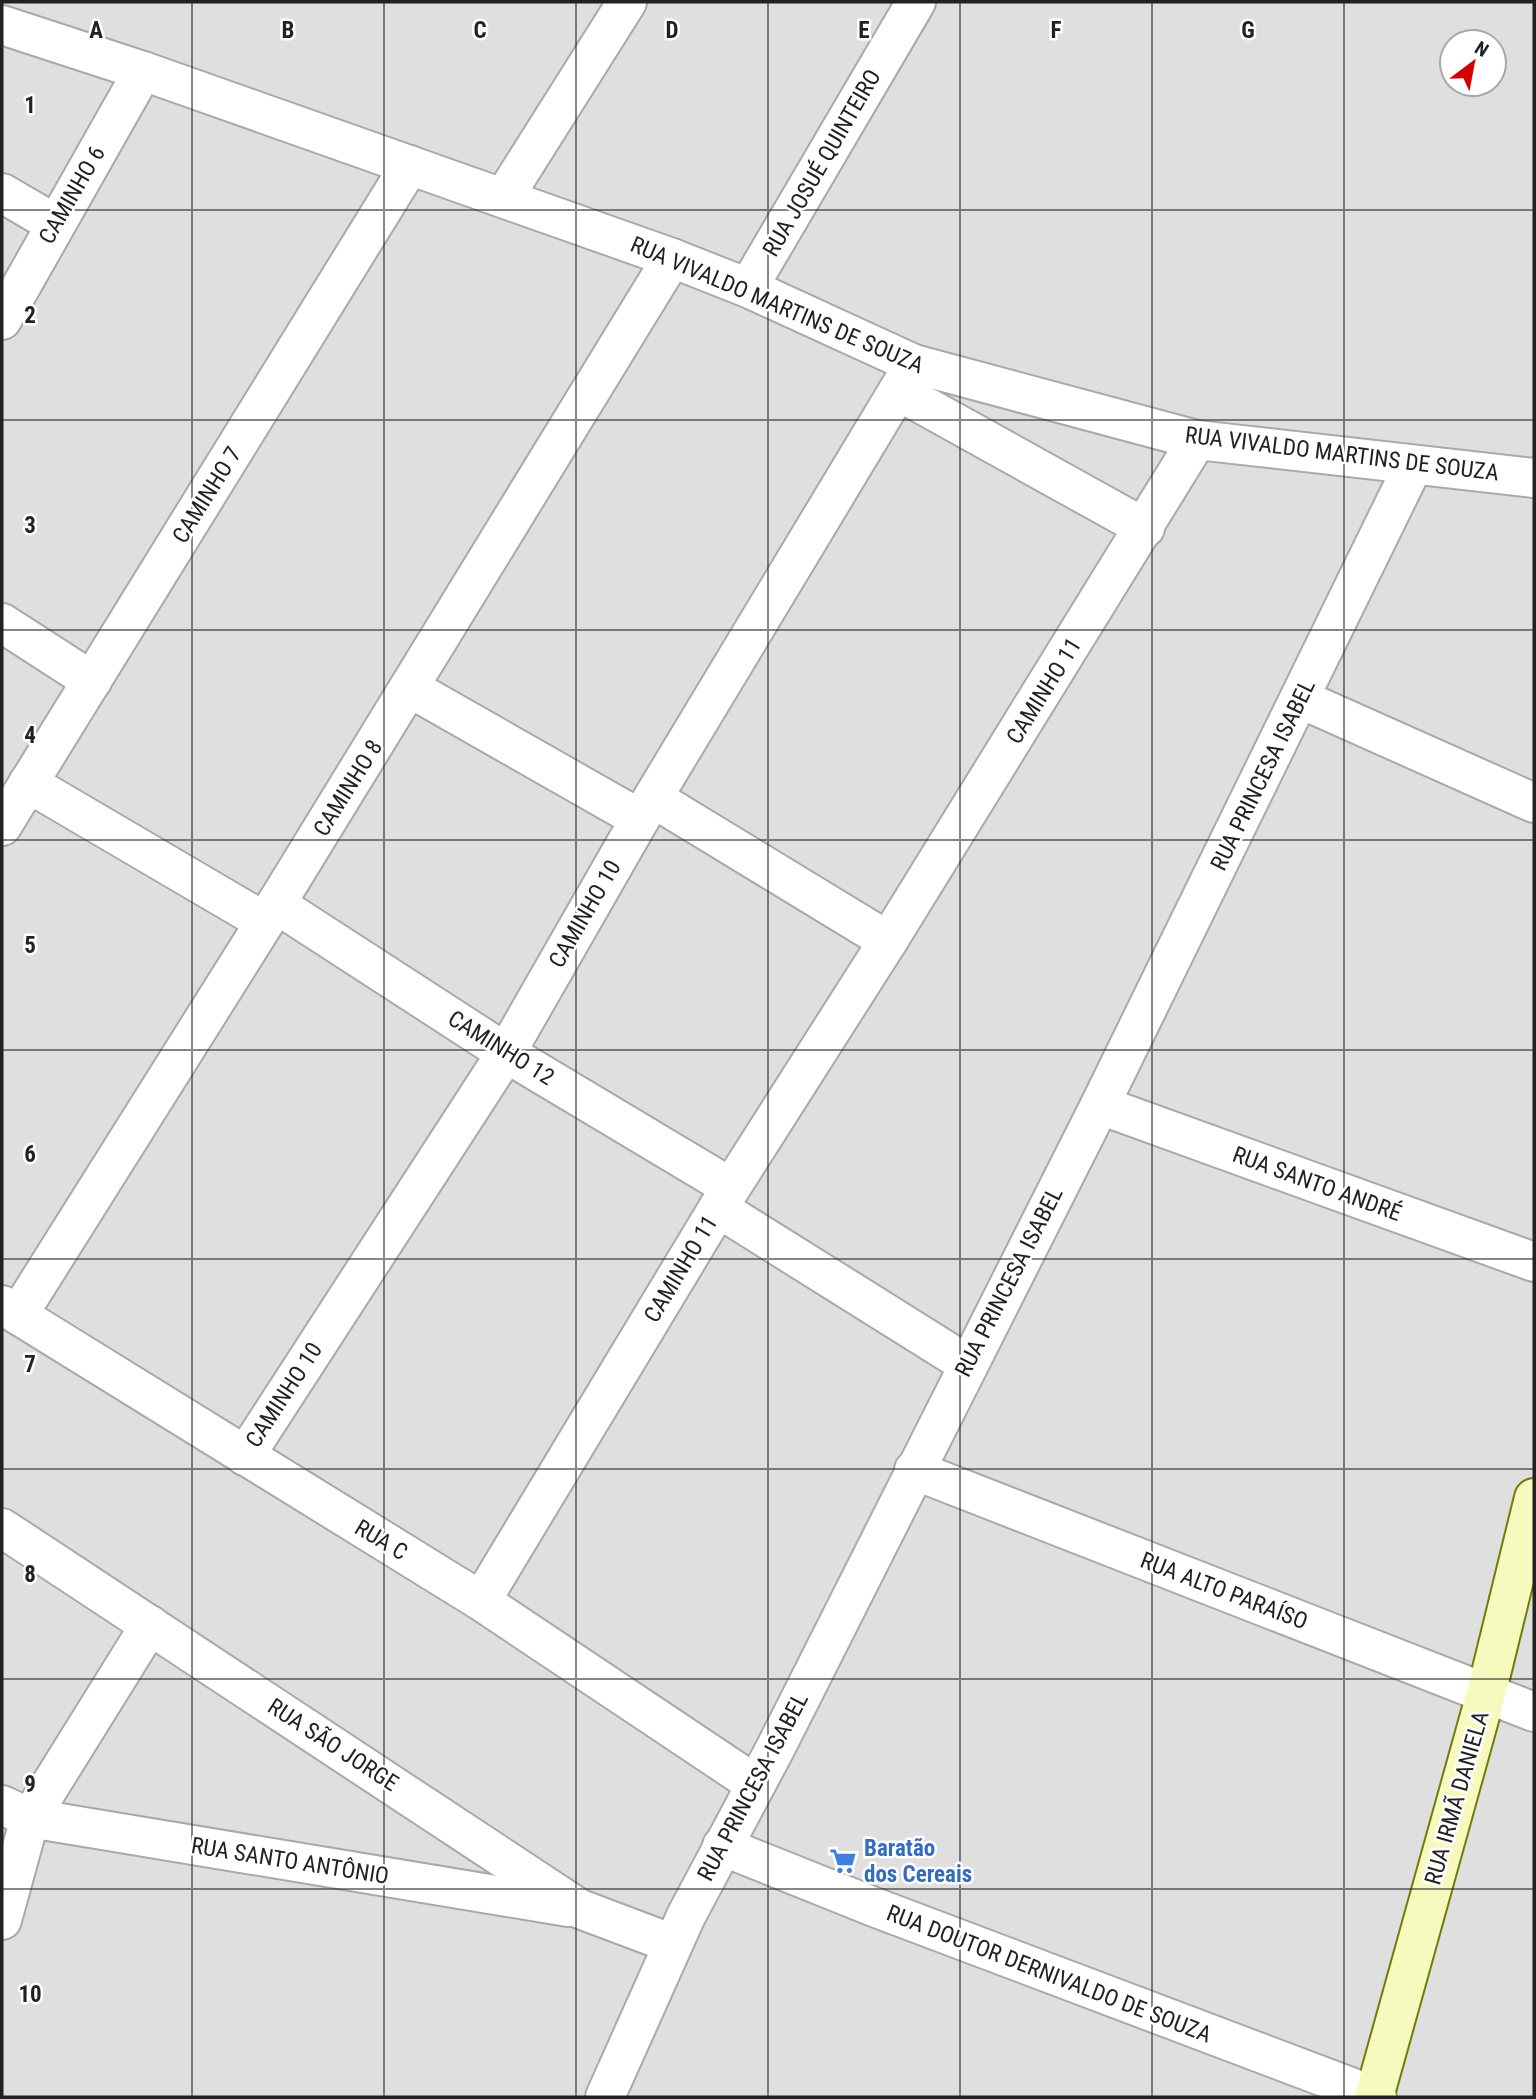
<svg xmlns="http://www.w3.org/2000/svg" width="1536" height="2099" font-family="'Roboto Condensed',sans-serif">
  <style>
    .residential { fill: #e0dfdf; fill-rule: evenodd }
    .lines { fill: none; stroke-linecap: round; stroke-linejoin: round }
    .street-casing { stroke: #a9a9a9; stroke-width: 42 }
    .secondary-casing { stroke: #707d05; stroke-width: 42 }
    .street { stroke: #fff; stroke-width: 38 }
    .secondary { stroke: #f7fabf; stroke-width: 38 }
    .grid { fill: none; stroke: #222; stroke-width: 2; stroke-opacity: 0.55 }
    .labels { text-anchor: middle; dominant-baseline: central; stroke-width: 5; stroke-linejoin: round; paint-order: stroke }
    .street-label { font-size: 23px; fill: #222; stroke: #fff }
    .shop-label { font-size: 23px; font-weight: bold; fill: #366cbe; stroke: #fff; text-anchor: start }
    .grid-label { font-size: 23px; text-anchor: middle; font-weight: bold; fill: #222; stroke: #fff; stroke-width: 5; stroke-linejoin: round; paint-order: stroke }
  </style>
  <rect width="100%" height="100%" fill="#f2efe9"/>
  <path class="residential" d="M2,2H1534V2097H2ZM1452,42H1494V84H1452Z"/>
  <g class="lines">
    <g class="street-casing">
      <g id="street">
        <polyline points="2,25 143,71 672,258 748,288 914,364 1197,440 1534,478"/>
        <polyline points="2,193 55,224"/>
        <polyline points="504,197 627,2"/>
        <polyline points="748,288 916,2"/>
        <polyline points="2,320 143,71"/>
        <polyline points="898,391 1145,528"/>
        <polyline points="2,623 92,681"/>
        <polyline points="410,688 640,819"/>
        <polyline points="1301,699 1534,803"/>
        <polyline points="28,783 265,922"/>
        <polyline points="653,798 888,941"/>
        <polyline points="2,826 410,165"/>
        <polyline points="276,904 506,1053 730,1187"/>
        <polyline points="1100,1105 1534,1262"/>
        <polyline points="718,1208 967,1364"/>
        <polyline points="2,1305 481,1601 755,1784"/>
        <polyline points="18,1315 265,922 672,258"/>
        <polyline points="245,1456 506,1053 640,819 914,364"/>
        <polyline points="914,1470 1534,1712"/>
        <polyline points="2,1528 580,1909 673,1944"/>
        <polyline points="481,1601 718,1208 888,941 1197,440"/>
        <polyline points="2,1805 30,1818 568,1907"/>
        <polyline points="722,1846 874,1907 1377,2097"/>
        <polyline points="2,1920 30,1818 150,1625"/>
        <polyline points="605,2097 686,1916 776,1747 1100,1105 1413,466"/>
      </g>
    </g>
    <g class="secondary-casing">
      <polyline id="secondary" points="1374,2097 1486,1694 1534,1498"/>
    </g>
    <use href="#street" class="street"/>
    <use href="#secondary" class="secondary"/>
  </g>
  <path class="grid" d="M192,2V2097M384,2V2097M576,2V2097M768,2V2097M960,2V2097M1152,2V2097M1344,2V2097M2,210H1534M2,420H1534M2,630H1534M2,840H1534M2,1050H1534M2,1259H1534M2,1469H1534M2,1679H1534M2,1889H1534"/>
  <defs>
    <g id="supermarket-bare" transform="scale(2.1)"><path d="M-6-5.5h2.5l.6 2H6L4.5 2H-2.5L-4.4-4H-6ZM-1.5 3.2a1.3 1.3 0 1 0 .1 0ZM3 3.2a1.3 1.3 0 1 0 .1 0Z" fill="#3f7fe0" stroke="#fff" stroke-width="2.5" paint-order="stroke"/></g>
  </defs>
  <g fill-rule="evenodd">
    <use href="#supermarket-bare" x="843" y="1861"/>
  </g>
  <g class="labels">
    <g class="street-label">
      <text transform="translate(822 163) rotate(-60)">RUA JOSUÉ QUINTEIRO</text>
      <text transform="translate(72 195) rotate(-60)">CAMINHO 6</text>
      <text transform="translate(777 305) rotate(23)">RUA VIVALDO MARTINS DE SOUZA</text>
      <text transform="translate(1342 454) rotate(7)">RUA VIVALDO MARTINS DE SOUZA</text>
      <text transform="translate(207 495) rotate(-58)">CAMINHO 7</text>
      <text transform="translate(1044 691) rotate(-58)">CAMINHO 11</text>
      <text transform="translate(1263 775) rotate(-64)">RUA PRINCESA ISABEL</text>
      <text transform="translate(348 788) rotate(-58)">CAMINHO 8</text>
      <text transform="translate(585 914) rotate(-60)">CAMINHO 10</text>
      <text transform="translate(501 1048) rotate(32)">CAMINHO 12</text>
      <text transform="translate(1317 1184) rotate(20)">RUA SANTO ANDRÉ</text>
      <text transform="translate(681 1269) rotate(-59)">CAMINHO 11</text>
      <text transform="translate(1009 1282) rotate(-63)">RUA PRINCESA ISABEL</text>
      <text transform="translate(284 1395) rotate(-57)">CAMINHO 10</text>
      <text transform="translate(381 1540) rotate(31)">RUA C</text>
      <text transform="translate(1224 1591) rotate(21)">RUA ALTO PARAÍSO</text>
      <text transform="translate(333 1745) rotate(33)">RUA SÃO JORGE</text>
      <text transform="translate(753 1787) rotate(-62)">RUA PRINCESA ISABEL</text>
      <text transform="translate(1457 1798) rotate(-74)">RUA IRMÃ DANIELA</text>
      <text transform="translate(290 1861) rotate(9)">RUA SANTO ANTÔNIO</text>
      <text transform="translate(1049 1974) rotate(21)">RUA DOUTOR DERNIVALDO DE SOUZA</text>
    </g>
    <g class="shop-label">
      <text x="864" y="1848">Baratão<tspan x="864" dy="26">dos Cereais</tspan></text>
    </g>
  </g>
  <g class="grid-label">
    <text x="96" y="38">A</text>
    <text x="288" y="38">B</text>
    <text x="480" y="38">C</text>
    <text x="672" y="38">D</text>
    <text x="864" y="38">E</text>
    <text x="1056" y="38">F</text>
    <text x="1248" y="38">G</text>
    <text x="30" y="113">1</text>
    <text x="30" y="323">2</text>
    <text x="30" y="533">3</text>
    <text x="30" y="743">4</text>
    <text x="30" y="953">5</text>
    <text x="30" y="1162">6</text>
    <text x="30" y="1372">7</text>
    <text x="30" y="1582">8</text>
    <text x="30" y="1792">9</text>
    <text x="30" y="2002">10</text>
  </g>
  <rect width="1536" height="2099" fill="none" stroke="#222222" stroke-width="7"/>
  <g transform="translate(1473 63) rotate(32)"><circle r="33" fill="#ffffff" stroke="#a7a7a7" stroke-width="2"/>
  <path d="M0-5L12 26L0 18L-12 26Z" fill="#d40000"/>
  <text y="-10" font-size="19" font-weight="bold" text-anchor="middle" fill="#222222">N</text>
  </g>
</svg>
